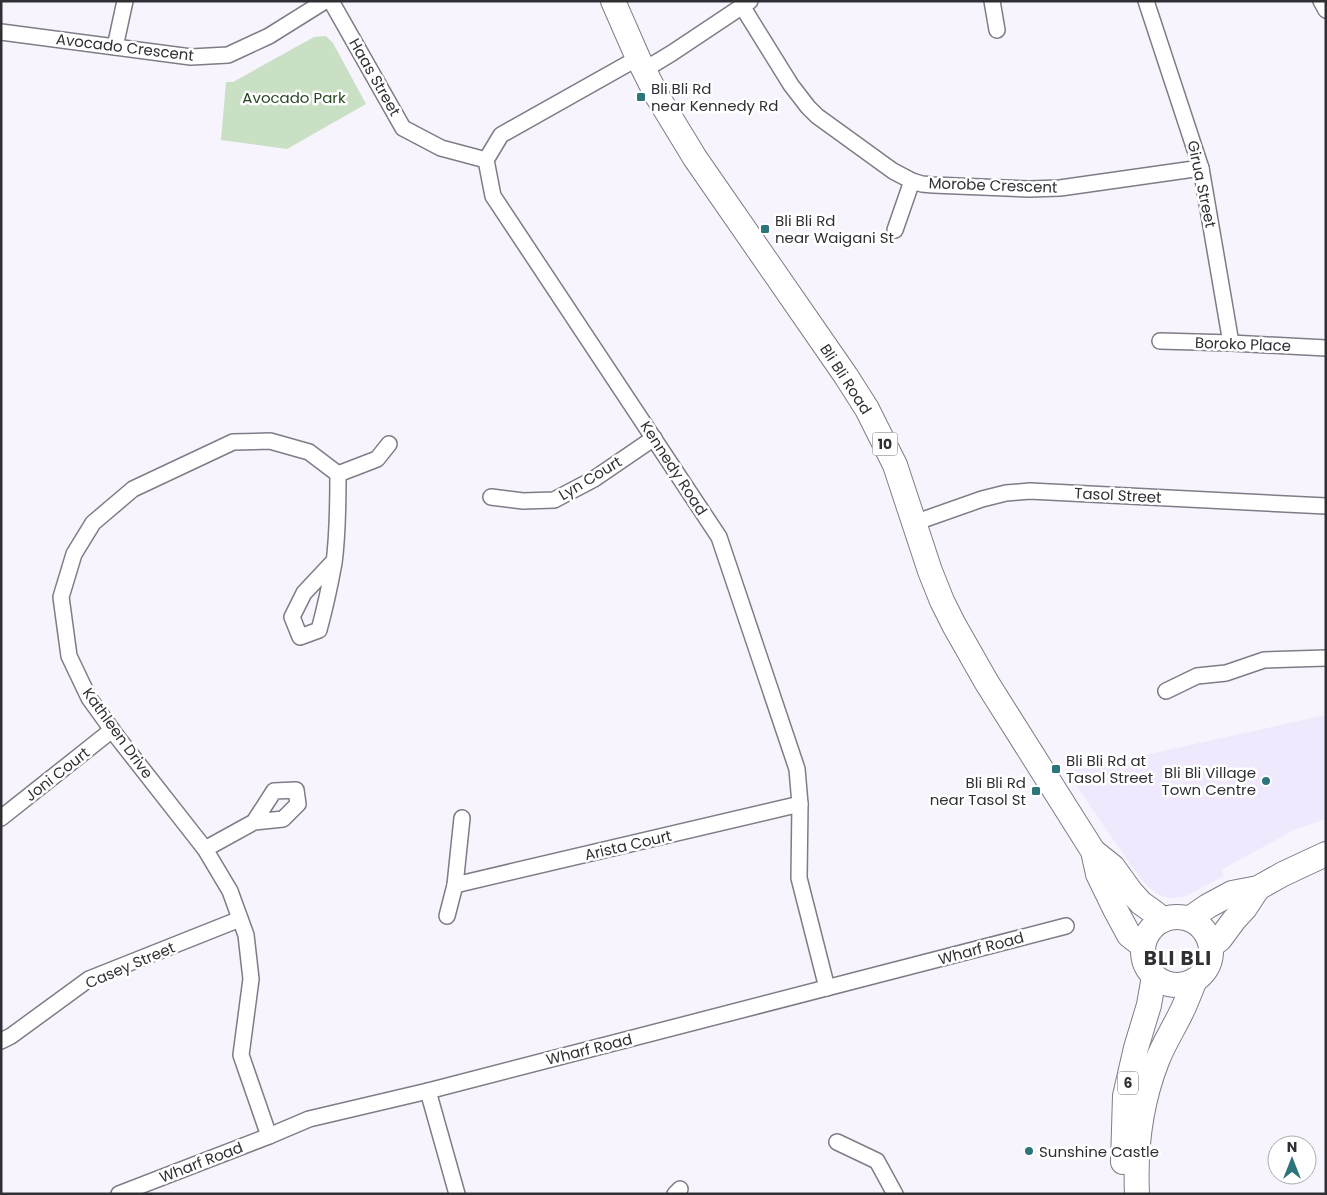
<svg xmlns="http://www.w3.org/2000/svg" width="1327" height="1195" font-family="Poppins,sans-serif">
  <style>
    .built { fill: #f0e9fe }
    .green { fill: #c9e0c4 }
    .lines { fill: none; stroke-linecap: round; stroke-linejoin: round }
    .minor-casing { stroke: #7f7c87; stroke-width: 18 }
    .primary-casing { stroke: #7f7c87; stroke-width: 26 }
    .minor { stroke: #fff; stroke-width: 15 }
    .primary { stroke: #fff; stroke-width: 24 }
    .poi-dot { fill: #2c757a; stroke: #fff; stroke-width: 2 }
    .labels { text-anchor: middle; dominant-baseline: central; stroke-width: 5; stroke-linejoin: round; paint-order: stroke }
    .shield { fill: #fff; stroke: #6e6d71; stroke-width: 1 }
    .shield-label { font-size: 14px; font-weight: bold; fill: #302f34 }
    .street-label { font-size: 15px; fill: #302f34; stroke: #fff }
    .poi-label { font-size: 15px; fill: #302f34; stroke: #fff; text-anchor: start }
    .park-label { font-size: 15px; fill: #274821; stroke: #fff }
    .district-label { font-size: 20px; font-weight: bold; letter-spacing: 1px; fill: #302f34; stroke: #fff }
  </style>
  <rect width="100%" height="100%" fill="#f7f4fe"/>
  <polygon class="built" points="1326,715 1326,819 1294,830 1221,870 1224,876 1184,897 1170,898 1161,896 1148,887 1132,867 1067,772"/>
  <polygon class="green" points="326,36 333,43 366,104 287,149 221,140 226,82 233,82 314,37"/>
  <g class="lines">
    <g class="minor-casing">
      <g id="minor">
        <polyline points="331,1 403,128 441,148 486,160"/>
        <polyline points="992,1 997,30"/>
        <polyline points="1146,1 1201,168 1231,343"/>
        <polyline points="1321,1 1326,10"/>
        <polyline points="742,6 791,85 808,107 817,116 893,171 912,181 922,184 933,185 1029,189 1060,188 1201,168"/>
        <polyline points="1,32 191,57 228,55 269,36 325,1"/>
        <polyline points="115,47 125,1"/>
        <polyline points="638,58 501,135 486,160 493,196 719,537 797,769 800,804 799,878 827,988"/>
        <polyline points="644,70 672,53 750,1"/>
        <polyline points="895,230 912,181"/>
        <polyline points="1160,341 1231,343 1326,348"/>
        <polyline points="338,474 377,459 389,444"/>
        <polyline points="491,497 523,501 554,500 594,479 654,438"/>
        <polyline points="914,523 982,499 1006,493 1030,491 1326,506"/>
        <polyline points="1166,691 1197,676 1226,673 1264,660 1326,658"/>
        <polyline points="1,818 112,730"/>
        <polyline points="462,818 455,885 800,804"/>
        <polyline points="205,849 254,822 274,791 296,790 298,804 283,819 254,822"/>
        <polyline points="447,916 455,885"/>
        <polyline points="1,1041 11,1036 89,979 240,919"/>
        <polyline points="428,1091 457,1194"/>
        <path d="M269,1136L241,1055L251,979L246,935L230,891L205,849L118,738L89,698L69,656L61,597L74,554L93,523L133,489L233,442L270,441L309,452L338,474C338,504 338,533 334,563C330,585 325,608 319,630L300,637L292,617L304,593L334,561"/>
        <polyline points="837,1142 877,1161 895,1194"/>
        <polyline points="119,1194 269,1136 309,1119 428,1091 1066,926"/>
        <polyline points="675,1194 680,1189"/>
      </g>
    </g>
    <g class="primary-casing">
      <g id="primary">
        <polyline points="613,1 638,58 656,94 695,158 846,376 867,409 895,465 930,571 942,601 954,625 987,683 1093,851 1098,874 1115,909 1129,935 1143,946"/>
        <polyline points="1093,851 1113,867 1131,892 1141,903 1155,913 1163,920"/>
        <circle cx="1177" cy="951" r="34"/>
        <polyline points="1189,919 1208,906 1232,893 1258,888 1283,874 1326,854"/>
        <polyline points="1211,946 1220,939 1234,920 1245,908 1258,888"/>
        <polyline points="1123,1162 1125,1096 1136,1048 1149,1005 1154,976"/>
        <path d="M1137,1194C1135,1150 1141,1102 1157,1061C1165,1040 1178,1022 1186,1002C1189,995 1192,987 1195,980"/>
      </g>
    </g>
    <use href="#minor" class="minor"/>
    <use href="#primary" class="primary"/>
  </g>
  <g class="poi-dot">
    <rect x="636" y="92" width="10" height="10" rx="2.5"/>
    <rect x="760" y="224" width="10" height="10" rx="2.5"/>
    <rect x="1051" y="764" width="10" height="10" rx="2.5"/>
    <circle cx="1266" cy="781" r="5"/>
    <rect x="1031" y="786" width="10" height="10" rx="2.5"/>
    <circle cx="1029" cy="1151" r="5"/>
  </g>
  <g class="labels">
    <g class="shield">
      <rect x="872.5" y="432.5" width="25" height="23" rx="4"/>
      <rect x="1118" y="1071.5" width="20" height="23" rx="4"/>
    </g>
    <g class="shield-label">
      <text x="885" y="444">10</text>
      <text x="1128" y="1083">6</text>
    </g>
    <g class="street-label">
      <text transform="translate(125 47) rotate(7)">Avocado Crescent</text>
      <text transform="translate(375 77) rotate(60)">Haas Street</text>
      <text transform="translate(1202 184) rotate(78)">Girua Street</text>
      <text transform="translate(993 185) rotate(2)">Morobe Crescent</text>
      <text transform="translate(1243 344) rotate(2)">Boroko Place</text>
      <text transform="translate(846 379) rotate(57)">Bli Bli Road</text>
      <text transform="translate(674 468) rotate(57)">Kennedy Road</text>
      <text transform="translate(590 478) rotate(-31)">Lyn Court</text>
      <text transform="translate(1118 495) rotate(3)">Tasol Street</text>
      <text transform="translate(118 733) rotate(54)">Kathleen Drive</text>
      <text transform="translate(57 774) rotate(-38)">Joni Court</text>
      <text transform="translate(628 845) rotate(-13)">Arista Court</text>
      <text transform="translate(981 948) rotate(-15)">Wharf Road</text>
      <text transform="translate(130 965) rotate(-23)">Casey Street</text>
      <text transform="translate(589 1049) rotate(-14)">Wharf Road</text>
      <text transform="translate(201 1162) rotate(-21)">Wharf Road</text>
    </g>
    <g class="poi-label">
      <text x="651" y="88">Bli Bli Rd<tspan x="651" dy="17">near Kennedy Rd</tspan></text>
      <text x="775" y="220">Bli Bli Rd<tspan x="775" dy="17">near Waigani St</tspan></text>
      <text x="1066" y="760">Bli Bli Rd at<tspan x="1066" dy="17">Tasol Street</tspan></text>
      <text x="1256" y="772" text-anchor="end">Bli Bli Village<tspan x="1256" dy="17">Town Centre</tspan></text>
      <text x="1026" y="782" text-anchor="end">Bli Bli Rd<tspan x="1026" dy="17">near Tasol St</tspan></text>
      <text x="1039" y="1151">Sunshine Castle</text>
    </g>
    <g class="park-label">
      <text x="294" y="97">Avocado Park</text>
    </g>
    <g class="district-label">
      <text x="1178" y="958">BLI BLI</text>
    </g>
  </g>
  <rect width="1327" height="1195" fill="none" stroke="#302f34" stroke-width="5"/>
  <g transform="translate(1292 1160)"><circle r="24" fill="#ffffff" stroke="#acacae"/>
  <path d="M0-4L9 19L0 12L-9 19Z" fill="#2c757a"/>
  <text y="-8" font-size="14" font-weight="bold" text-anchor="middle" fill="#302f34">N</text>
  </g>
</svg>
